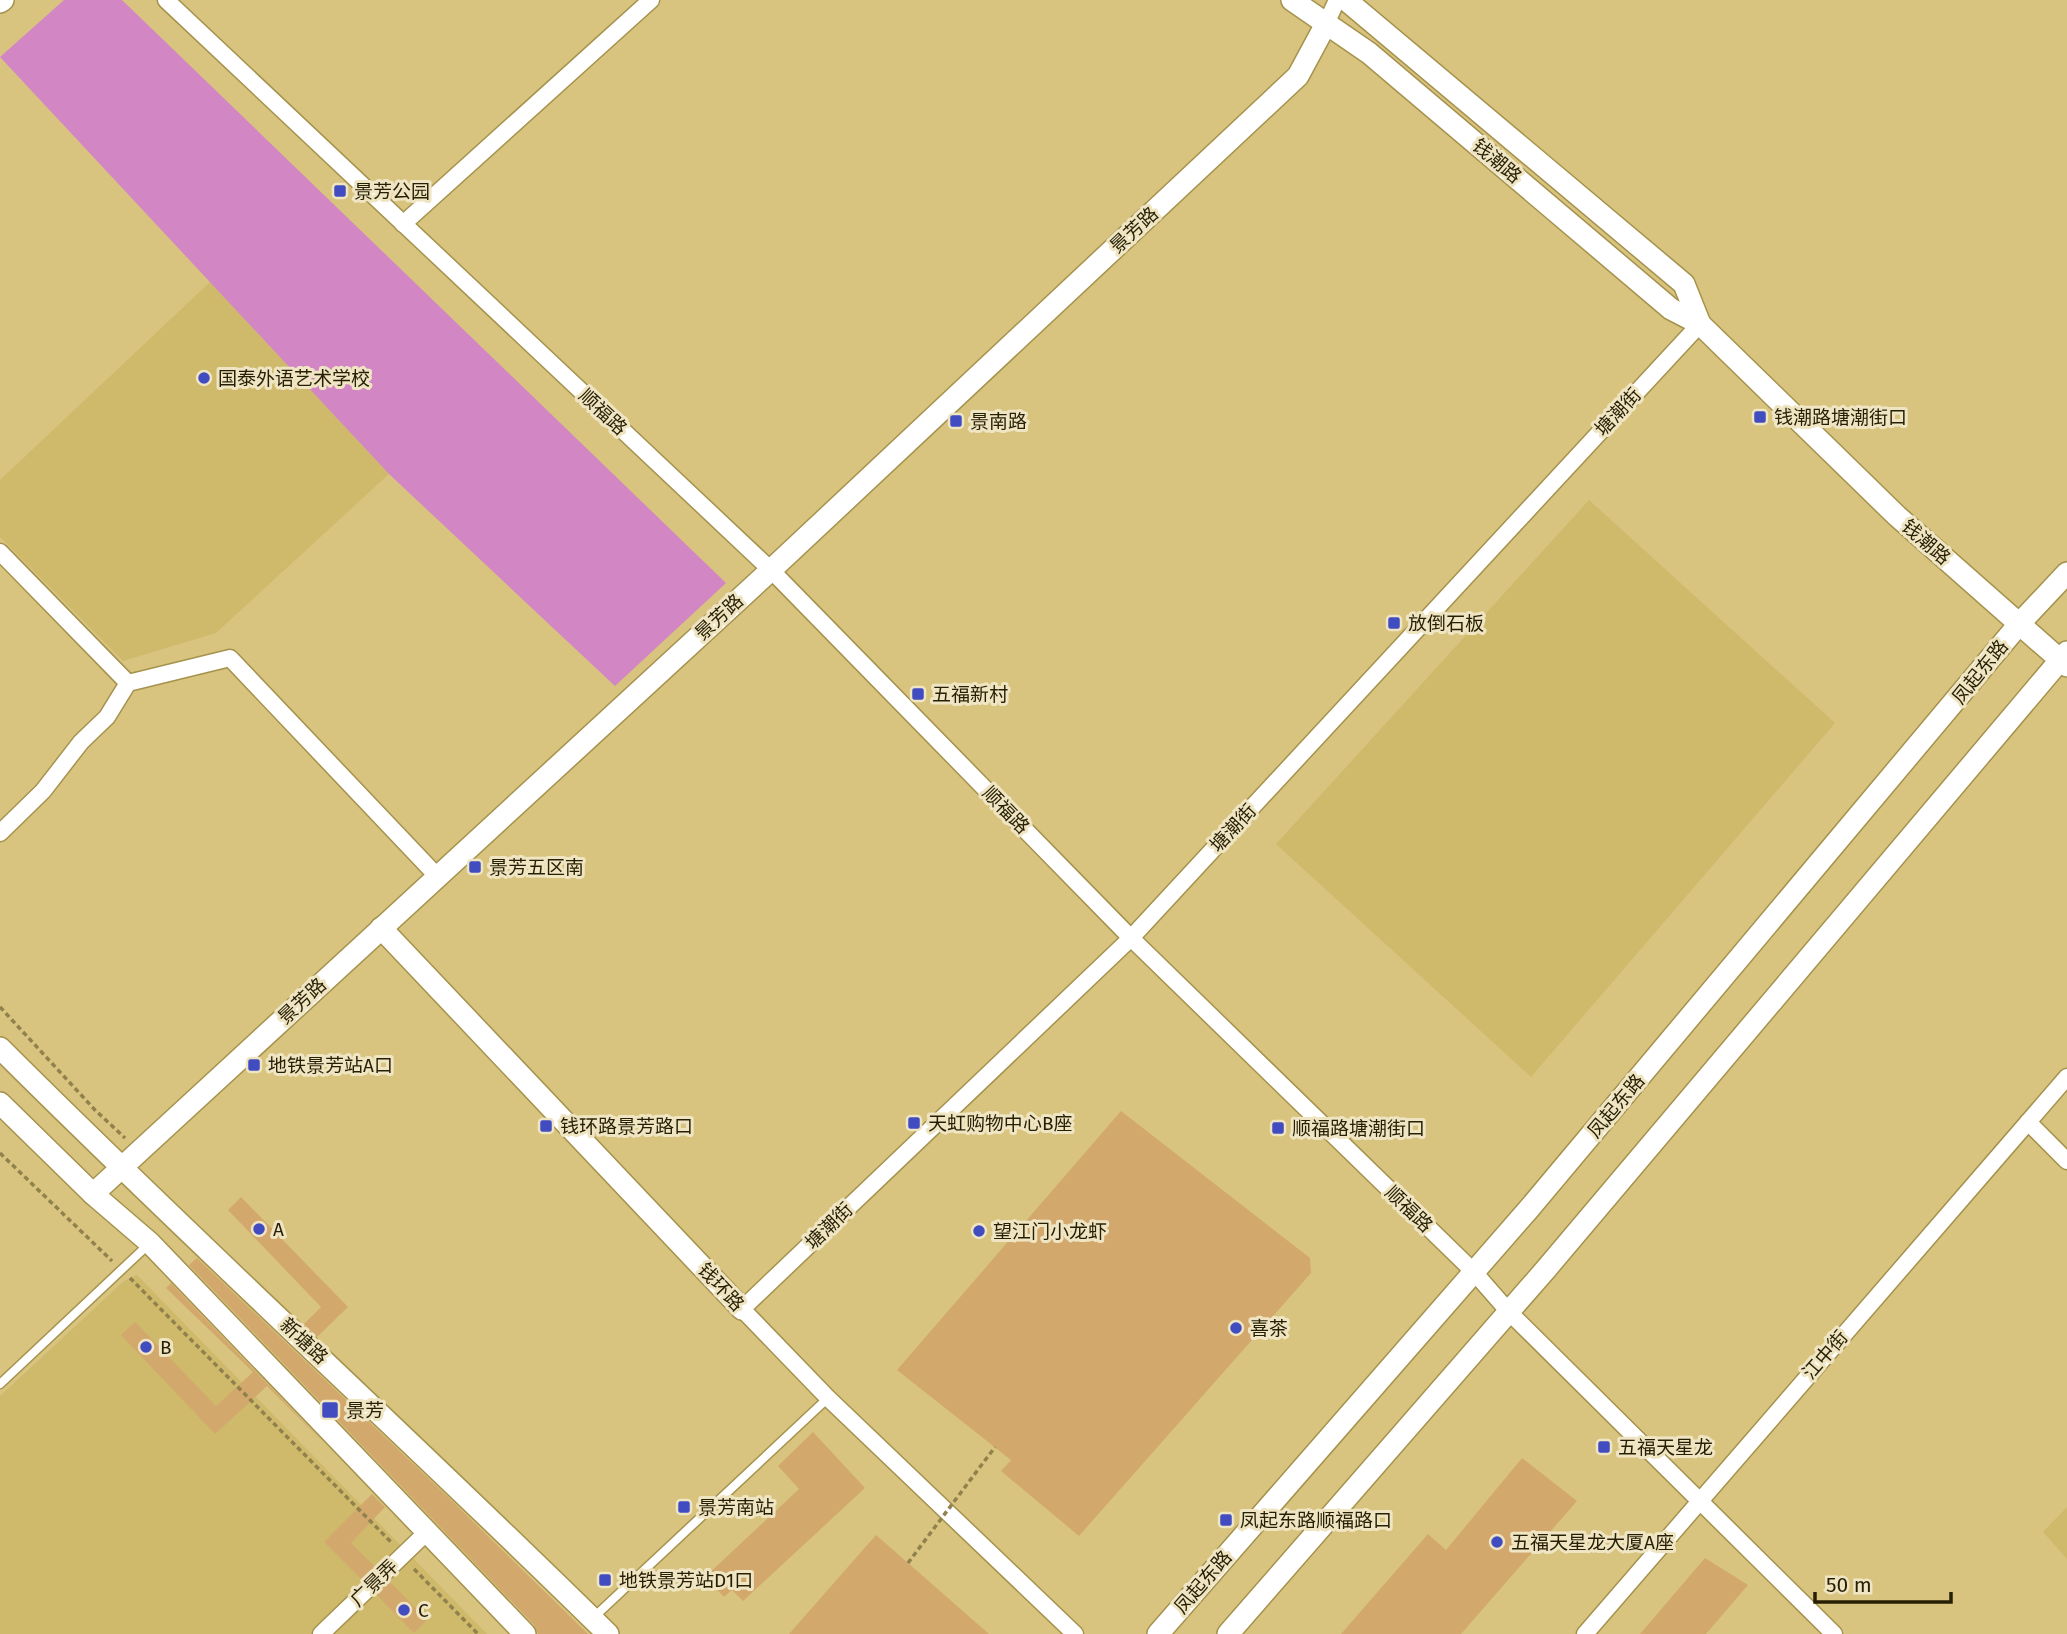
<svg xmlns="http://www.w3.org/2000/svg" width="2067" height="1634" font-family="'Fira Sans','Noto Sans SC',sans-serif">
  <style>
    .built { fill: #cfb96b }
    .green { fill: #d286c4 }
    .building { fill: #d3a86d }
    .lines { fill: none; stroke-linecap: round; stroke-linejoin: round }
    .lane-casing { stroke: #a5924d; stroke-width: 11 }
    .street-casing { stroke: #a5924d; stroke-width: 19 }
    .secondary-casing { stroke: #a5924d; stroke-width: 24 }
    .path { stroke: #90814d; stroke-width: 3.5; stroke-dasharray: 5 3.5; stroke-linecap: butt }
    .lane { stroke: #fff; stroke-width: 8 }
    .street { stroke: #fff; stroke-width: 16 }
    .secondary { stroke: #fff; stroke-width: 21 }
    .path-bridge { stroke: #90814d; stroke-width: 3.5; stroke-dasharray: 5 3.5; stroke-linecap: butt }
    .poi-dot { fill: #424cc1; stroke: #efe5c3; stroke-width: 2.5 }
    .labels { text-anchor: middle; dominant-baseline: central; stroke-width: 6; stroke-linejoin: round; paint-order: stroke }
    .street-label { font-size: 19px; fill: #271f03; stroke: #efe5c3 }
    .poi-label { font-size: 19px; fill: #271f03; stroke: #efe5c3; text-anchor: start }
  </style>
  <rect width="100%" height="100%" fill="#d8c47f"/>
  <g class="built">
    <polygon points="210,282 389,474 216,633 123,661 0,537 0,480"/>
    <polygon points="1589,500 1835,723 1531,1077 1276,844"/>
    <polygon points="137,1275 487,1634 0,1634 0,1396 124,1281"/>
    <polygon points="2067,1507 2067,1559 2043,1532"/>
  </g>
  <polygon class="green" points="64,0 122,0 726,583 615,686 389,474 0,57"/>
  <g class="building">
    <polygon points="1121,1111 1310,1258 1311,1273 1079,1536 1001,1471 1011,1460 897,1370"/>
    <polygon points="241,1197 348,1307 317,1337 304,1324 321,1307 228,1210"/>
    <polygon points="197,1258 447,1496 588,1634 538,1634 534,1625 189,1265"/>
    <polygon points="171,1283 324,1443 267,1386 215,1434 121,1335 135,1322 216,1406 253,1372 166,1288"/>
    <polygon points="813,1432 865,1488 743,1601 732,1590 724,1597 705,1577 799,1489 778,1466"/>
    <polygon points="1522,1458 1577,1501 1461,1634 1341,1634 1428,1534 1446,1550"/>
    <polygon points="372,1494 385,1507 351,1543 375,1567 362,1580 324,1542"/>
    <polygon points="876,1535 908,1563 989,1634 789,1634"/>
    <polygon points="1705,1558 1748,1585 1706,1634 1640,1634"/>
    <polygon points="390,1582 427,1620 414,1633 377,1595"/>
  </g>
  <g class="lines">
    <g class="lane-casing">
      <g id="lane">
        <polyline points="0,1384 150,1243"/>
        <polyline points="593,1618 828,1398"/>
      </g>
    </g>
    <g class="street-casing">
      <g id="street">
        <polyline points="166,0 771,570 1131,938 1474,1272 1509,1312 1834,1634"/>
        <polyline points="1326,24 1337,0"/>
        <polyline points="403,224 651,0"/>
        <polyline points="0,552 128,683"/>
        <polyline points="0,833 43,791 81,742 107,717 128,683 230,658 437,876"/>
        <polyline points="2028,1122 2067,1161"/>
        <polyline points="321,1634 427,1532"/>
        <polyline points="1075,1634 828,1398 742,1309 1131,938 1700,324"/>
        <polyline points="1585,1634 2067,1077"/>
      </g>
    </g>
    <g class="secondary-casing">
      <g id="secondary">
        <polyline points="1292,0 1369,53 1671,309 1700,324 1897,516 2067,666"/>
        <polyline points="1346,0 1684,284 1700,324"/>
        <polyline points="0,2 3,0"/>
        <polyline points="381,928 742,1309"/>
        <path d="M0,1048C199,1247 407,1436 608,1634"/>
        <polyline points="0,1103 93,1194 150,1243 525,1634"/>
        <polyline points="93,1194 771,570 1298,76 1326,24"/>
        <polyline points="1158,1634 1528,1210 2020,623 2067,573"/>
        <polyline points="1228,1634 1547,1268 2067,652"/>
      </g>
    </g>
    <g class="path">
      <polyline points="0,1007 95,1110 125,1138"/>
      <polyline points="0,1153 112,1261"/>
      <polyline points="130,1278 393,1544"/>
      <polyline points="414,1569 478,1634"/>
    </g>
    <use href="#lane" class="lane"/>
    <use href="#street" class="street"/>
    <use href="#secondary" class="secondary"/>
    <polyline class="path-bridge" points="908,1563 995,1447"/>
  </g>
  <g class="poi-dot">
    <rect x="333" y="184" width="14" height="14" rx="3.5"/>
    <circle cx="204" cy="378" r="7"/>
    <rect x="1753" y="410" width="14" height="14" rx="3.5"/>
    <rect x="949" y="414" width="14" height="14" rx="3.5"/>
    <rect x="1387" y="616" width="14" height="14" rx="3.5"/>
    <rect x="911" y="687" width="14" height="14" rx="3.5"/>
    <rect x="468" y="860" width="14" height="14" rx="3.5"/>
    <rect x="247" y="1058" width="14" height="14" rx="3.5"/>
    <rect x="907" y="1116" width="14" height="14" rx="3.5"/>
    <rect x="539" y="1119" width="14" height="14" rx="3.5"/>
    <rect x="1271" y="1121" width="14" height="14" rx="3.5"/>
    <circle cx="259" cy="1229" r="7"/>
    <circle cx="979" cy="1231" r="7"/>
    <circle cx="1236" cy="1328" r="7"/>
    <circle cx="146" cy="1347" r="7"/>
    <rect x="321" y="1401" width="18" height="18" rx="3.5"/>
    <rect x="1597" y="1440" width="14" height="14" rx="3.5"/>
    <rect x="677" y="1500" width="14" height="14" rx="3.5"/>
    <rect x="1219" y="1513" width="14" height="14" rx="3.5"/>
    <circle cx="1497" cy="1542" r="7"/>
    <rect x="598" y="1573" width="14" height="14" rx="3.5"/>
    <circle cx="404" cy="1610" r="7"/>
  </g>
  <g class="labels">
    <g class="street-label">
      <text transform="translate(1497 161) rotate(40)">钱潮路</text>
      <text transform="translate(1134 230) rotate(-43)">景芳路</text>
      <text transform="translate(603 412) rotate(43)">顺福路</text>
      <text transform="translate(1618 412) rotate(-47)">塘潮街</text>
      <text transform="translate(1926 542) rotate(41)">钱潮路</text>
      <text transform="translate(719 617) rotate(-43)">景芳路</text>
      <text transform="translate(1980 672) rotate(-51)">凤起东路</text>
      <text transform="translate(1006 810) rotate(46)">顺福路</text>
      <text transform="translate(1233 828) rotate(-47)">塘潮街</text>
      <text transform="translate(302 1001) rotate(-43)">景芳路</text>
      <text transform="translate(1616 1106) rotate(-50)">凤起东路</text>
      <text transform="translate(1409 1209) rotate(44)">顺福路</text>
      <text transform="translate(829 1226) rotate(-44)">塘潮街</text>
      <text transform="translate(721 1287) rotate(47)">钱环路</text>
      <text transform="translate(304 1341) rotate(43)">新塘路</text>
      <text transform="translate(1825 1355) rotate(-49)">江中街</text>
      <text transform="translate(1203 1582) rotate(-49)">凤起东路</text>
      <text transform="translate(374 1583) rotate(-44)">广景弄</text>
    </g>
    <g class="poi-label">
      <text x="354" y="191">景芳公园</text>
      <text x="218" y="378">国泰外语艺术学校</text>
      <text x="1774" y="417">钱潮路塘潮街口</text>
      <text x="970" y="421">景南路</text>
      <text x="1408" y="623">放倒石板</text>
      <text x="932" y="694">五福新村</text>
      <text x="489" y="867">景芳五区南</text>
      <text x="268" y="1065">地铁景芳站A口</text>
      <text x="928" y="1123">天虹购物中心B座</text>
      <text x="560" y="1126">钱环路景芳路口</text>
      <text x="1292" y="1128">顺福路塘潮街口</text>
      <text x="273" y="1229">A</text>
      <text x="993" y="1231">望江门小龙虾</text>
      <text x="1250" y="1328">喜茶</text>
      <text x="160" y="1347">B</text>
      <text x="346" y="1410">景芳</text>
      <text x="1618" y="1447">五福天星龙</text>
      <text x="698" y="1507">景芳南站</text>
      <text x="1240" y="1520">凤起东路顺福路口</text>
      <text x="1511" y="1542">五福天星龙大厦A座</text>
      <text x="619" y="1580">地铁景芳站D1口</text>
      <text x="418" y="1610">C</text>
    </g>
  </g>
  <path d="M1815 1592v10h136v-10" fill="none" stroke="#271f03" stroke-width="3.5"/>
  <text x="1826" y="1592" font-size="21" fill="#271f03" stroke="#efe5c3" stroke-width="5" paint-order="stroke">50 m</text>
</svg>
